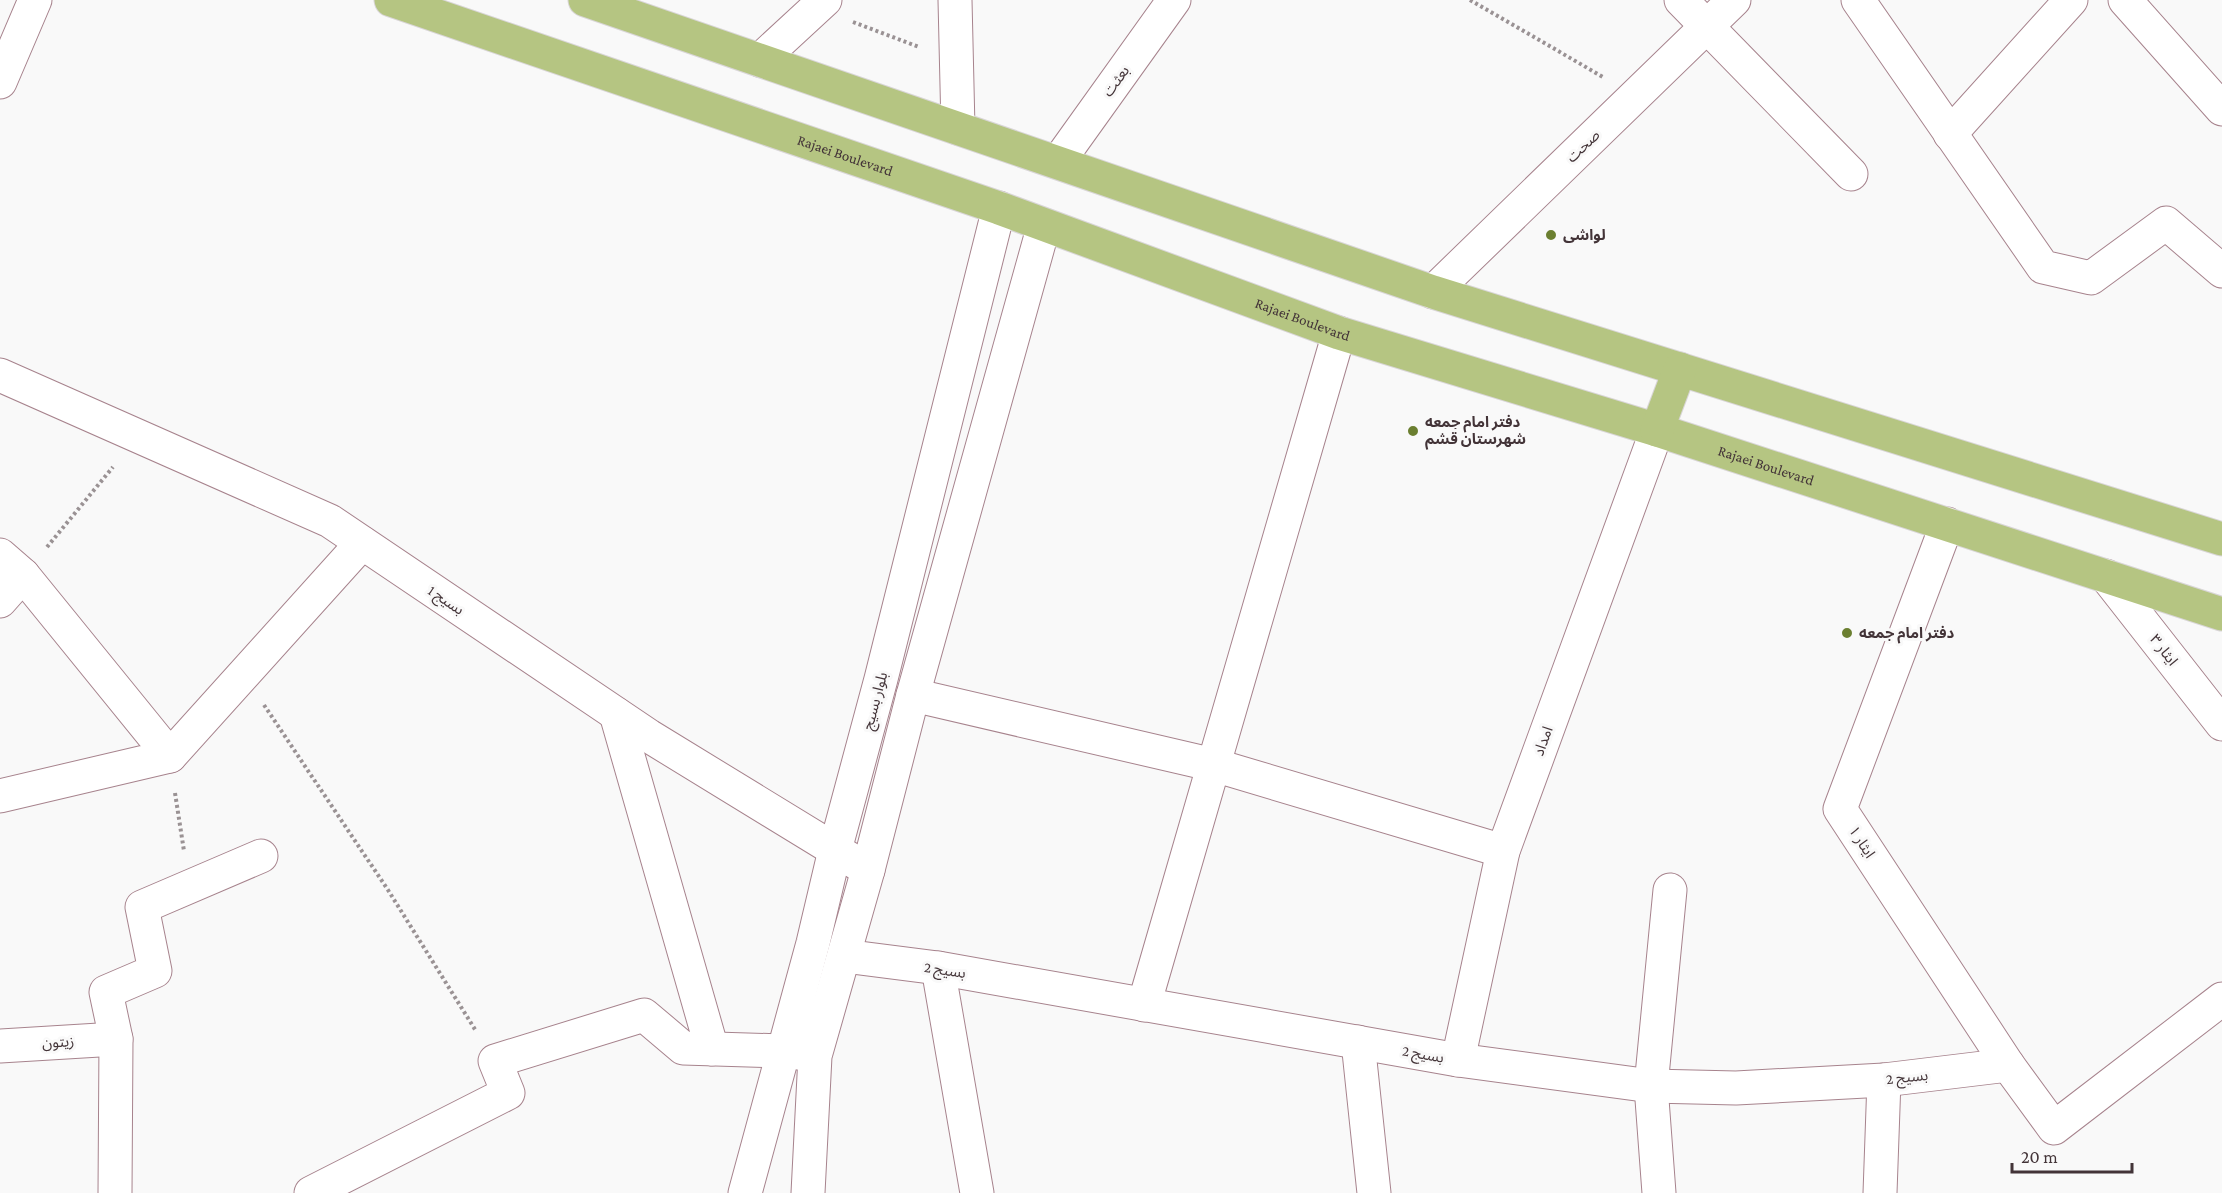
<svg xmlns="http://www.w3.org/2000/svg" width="2222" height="1193" font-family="'Crimson Pro','Noto Sans Arabic',serif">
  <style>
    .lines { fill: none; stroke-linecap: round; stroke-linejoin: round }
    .minor-casing { stroke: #a7838d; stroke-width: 35 }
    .major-casing { stroke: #d9d6d7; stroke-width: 35 }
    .path { stroke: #9a9294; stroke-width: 4; stroke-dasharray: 3 3; stroke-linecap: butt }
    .minor { stroke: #fff; stroke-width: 33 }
    .major { stroke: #b5c582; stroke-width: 33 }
    .poi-dot { fill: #6b7f30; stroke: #f9f9f9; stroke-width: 2 }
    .labels { text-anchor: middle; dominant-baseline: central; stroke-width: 6; stroke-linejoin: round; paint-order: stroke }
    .street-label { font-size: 15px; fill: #433438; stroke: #f9f9f9 }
    .poi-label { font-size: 15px; font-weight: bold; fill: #433438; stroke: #f9f9f9; text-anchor: start }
  </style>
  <rect width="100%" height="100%" fill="#f9f9f9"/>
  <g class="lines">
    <g class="minor-casing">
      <g id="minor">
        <polyline points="955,0 958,128"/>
        <polyline points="1681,0 1851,174"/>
        <polyline points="1858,0 2043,267 2091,278 2166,223 2222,271"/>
        <polyline points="2125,0 2222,109"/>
        <polyline points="760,60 825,0"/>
        <polyline points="0,82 35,0"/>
        <polyline points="1950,134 2071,0"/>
        <polyline points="1058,162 1174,0"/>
        <polyline points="1433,292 1734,0"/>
        <polyline points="0,375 330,521 649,736 868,870"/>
        <polyline points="1947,524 1840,809 2008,1065 2054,1128 2222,999"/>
        <polyline points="0,555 23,575 170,756 0,796"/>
        <polyline points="2106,576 2222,724"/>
        <polyline points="0,601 23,575"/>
        <polyline points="913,695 1214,765 1503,851"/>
        <polyline points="616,714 712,1049"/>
        <polyline points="170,756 362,543"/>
        <polyline points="844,956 938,968 1458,1060 1651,1086 1736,1088 1884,1080 2008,1065"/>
        <polyline points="938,968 977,1193"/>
        <polyline points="1144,1005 1339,333"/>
        <polyline points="1358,1042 1374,1193"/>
        <polyline points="0,1046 116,1039"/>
        <polyline points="1458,1060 1503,851 1657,430"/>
        <polyline points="115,1193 116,1039 106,992 155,971 142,907 261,856"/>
        <polyline points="311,1193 508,1093 495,1061 644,1015 683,1048 783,1051 805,1054"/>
        <polyline points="745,1193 813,943 835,850 881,679 999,208"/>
        <polyline points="808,1193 815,1056 868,870 913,695 1044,225"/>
        <polyline points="1659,1193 1651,1086 1670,890"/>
        <polyline points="1880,1193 1884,1080"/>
      </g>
    </g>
    <g class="major-casing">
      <g id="major">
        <path id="s1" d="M391,0L999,208L1339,333L1657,430L2222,614"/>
        <polyline points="585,0 1433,292 2222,539"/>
        <polyline points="1657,430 1680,369"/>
      </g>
    </g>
    <g class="path">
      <polyline points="1470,0 1603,77"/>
      <polyline points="853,22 919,47"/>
      <polyline points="47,547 113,467"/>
      <polyline points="264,705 388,890 476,1031"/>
      <polyline points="175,793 184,851"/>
    </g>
    <use href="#minor" class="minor"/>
    <use href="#major" class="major"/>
  </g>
  <g class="poi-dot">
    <circle cx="1551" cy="235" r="6"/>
    <circle cx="1413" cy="431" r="6"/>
    <circle cx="1847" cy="633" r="6"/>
  </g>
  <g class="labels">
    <g class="street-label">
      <text transform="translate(1116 81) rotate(-54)">بعثت</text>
      <text transform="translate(1583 146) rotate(-44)">صحت</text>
      <text stroke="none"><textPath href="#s1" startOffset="480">Rajaei Boulevard</textPath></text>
      <text stroke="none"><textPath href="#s1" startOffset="966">Rajaei Boulevard</textPath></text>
      <text stroke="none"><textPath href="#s1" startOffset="1452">Rajaei Boulevard</textPath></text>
      <text transform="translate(446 600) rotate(34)">بسیج 1</text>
      <text transform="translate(2164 650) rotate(52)">ایثار ۳</text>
      <text transform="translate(875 701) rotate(-75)">بلوار بسیج</text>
      <text transform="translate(1543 741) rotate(-70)">امداد</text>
      <text transform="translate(1862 842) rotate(57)">ایثار ۱</text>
      <text transform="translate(945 970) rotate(9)">بسیج 2</text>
      <text transform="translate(58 1042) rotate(-4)">زیتون</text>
      <text transform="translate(1423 1054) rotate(10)">بسیج 2</text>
      <text transform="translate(1907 1077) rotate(-6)">بسیج 2</text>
    </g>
    <g class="poi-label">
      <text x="1563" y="235">لواشی</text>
      <text x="1425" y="422">دفتر امام جمعه<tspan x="1425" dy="17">شهرستان قشم</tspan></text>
      <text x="1859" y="633">دفتر امام جمعه</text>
    </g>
  </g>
  <path d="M2012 1163v9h120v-9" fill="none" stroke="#433438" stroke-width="3"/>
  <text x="2021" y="1163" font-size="18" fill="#433438" stroke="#f9f9f9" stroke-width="4.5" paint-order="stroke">20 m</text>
</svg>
